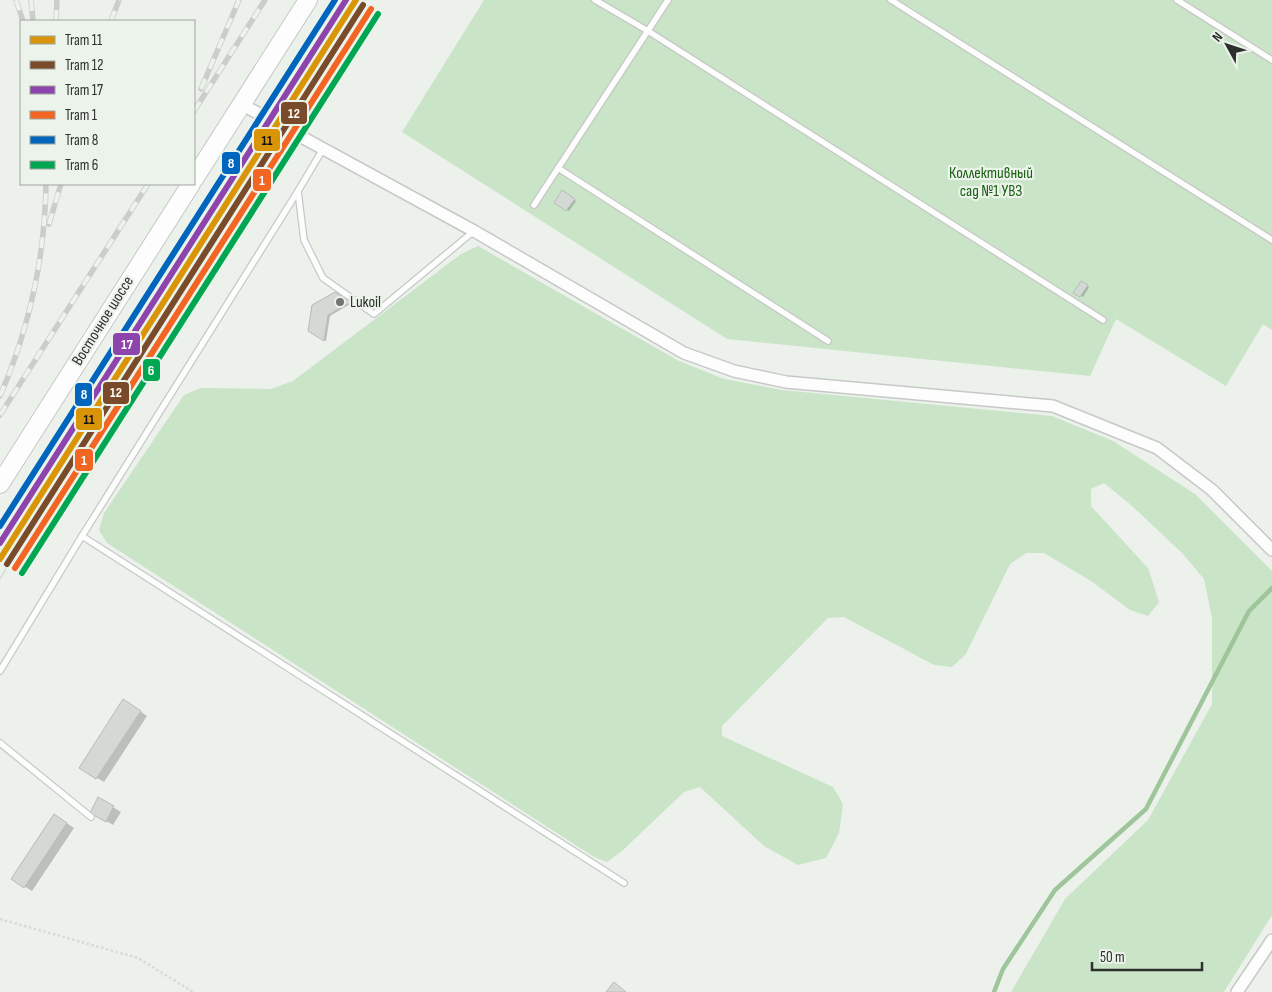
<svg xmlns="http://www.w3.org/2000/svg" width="1272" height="992" font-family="'Sofia Sans Condensed',sans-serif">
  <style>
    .green { fill: #cae4c7 }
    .shadow { fill: #0003 }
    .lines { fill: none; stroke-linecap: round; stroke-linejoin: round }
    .stream { stroke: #9fc59a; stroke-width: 4.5 }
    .building { fill: #d5d9d5; stroke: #b8bbb8 }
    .lane-casing { stroke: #c6c9c6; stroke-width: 8 }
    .street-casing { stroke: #c6c9c6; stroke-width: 14 }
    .primary-casing { stroke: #c6c9c6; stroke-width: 20 }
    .path { stroke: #d8dad8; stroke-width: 2.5; stroke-dasharray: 2.5 2.5; stroke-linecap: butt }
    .lane { stroke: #fcfdfc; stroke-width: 5.5 }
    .street { stroke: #fcfdfc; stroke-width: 11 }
    .primary { stroke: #fcfdfc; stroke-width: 18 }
    .tram { stroke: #cbcccb; stroke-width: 1 }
    .rail-casing { stroke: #cbcccb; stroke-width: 5.5 }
    .rail { stroke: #ebf3ea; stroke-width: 4; stroke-dasharray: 11; stroke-linecap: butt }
    .tram-1-casing { stroke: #ebf3ea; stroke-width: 10 }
    .tram-2-casing { stroke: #ebf3ea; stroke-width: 10 }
    .tram-3-casing { stroke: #ebf3ea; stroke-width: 10 }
    .tram-4-casing { stroke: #ebf3ea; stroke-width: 10 }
    .tram-5-casing { stroke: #ebf3ea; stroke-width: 10 }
    .tram-6-casing { stroke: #ebf3ea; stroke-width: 10 }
    .tram-1 { stroke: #d99407; stroke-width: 6 }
    .tram-2 { stroke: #7a4b2a; stroke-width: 6 }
    .tram-3 { stroke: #8e44ad; stroke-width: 6 }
    .tram-4 { stroke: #f26522; stroke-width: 6 }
    .tram-5 { stroke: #0065bd; stroke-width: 6 }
    .tram-6 { stroke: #00a651; stroke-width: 6 }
    .poi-dot { fill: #70736f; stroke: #ebf3ea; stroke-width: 2 }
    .labels { text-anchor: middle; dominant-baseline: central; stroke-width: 4.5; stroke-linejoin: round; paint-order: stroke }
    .park-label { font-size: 16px; fill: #186010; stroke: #ebf3ea }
    .poi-label { font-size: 16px; fill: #2d2f2c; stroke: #ebf3ea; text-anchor: start }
    .street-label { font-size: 16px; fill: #2d2f2c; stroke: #ebf3ea }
    .line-badge { stroke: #ebf3ea; stroke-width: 2 }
    .badge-label { font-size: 14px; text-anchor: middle; font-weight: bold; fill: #fff }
    .pale-badge-label { font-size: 14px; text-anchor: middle; font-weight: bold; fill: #111 }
  </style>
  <rect width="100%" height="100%" fill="#ecf1ec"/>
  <g class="green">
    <polygon points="484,0 1272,0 1272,330 1263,324 1226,386 1116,319 1090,376 727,339 402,132"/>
    <polygon points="478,246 677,360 724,379 782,390 1052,416 1113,441 1195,494 1272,571 1272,915 1224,992 1011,992 1065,899 1148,820 1212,704 1212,618 1204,579 1182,553 1131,505 1104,483 1091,489 1091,506 1148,568 1159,602 1148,616 1130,610 1091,581 1044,553 1026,553 1010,564 966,654 952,667 934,665 844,617 828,618 722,726 722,736 833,787 843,804 839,833 826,858 798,865 764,846 700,787 684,792 622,851 607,862 594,857 107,543 99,530 104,513 184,395 201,388 271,389 293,381 461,254"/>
  </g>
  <g class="shadow">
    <polygon points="563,192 576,201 569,211 556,203"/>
    <polygon points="1081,282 1089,287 1083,297 1075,293"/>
    <polygon points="335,293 352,303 330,316 326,341 309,331"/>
    <polygon points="131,705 147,716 104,782 80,768"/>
    <polygon points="99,799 121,812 113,825 91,812"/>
    <polygon points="62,820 74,828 32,891 13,879"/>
  </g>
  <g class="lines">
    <polyline class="stream" points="994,992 1003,969 1055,890 1146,809 1249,611 1272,588"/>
  </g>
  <g class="building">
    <polygon points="562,190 575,199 566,211 554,203"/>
    <polygon points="1081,281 1088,285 1080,297 1073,293"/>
    <polygon points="335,292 351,302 328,315 324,341 308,331 312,305"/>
    <polygon points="123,699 141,711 96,779 79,768"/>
    <polygon points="98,797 114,806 106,822 90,813"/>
    <polygon points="54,814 67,823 24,888 11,879"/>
    <polygon points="614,982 626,992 606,992"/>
  </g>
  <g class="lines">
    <g class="lane-casing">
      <g id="lane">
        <polyline points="595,0 648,31 1103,320"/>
        <polyline points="891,0 1272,240"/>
        <polyline points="1177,0 1272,60"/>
        <polyline points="323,149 298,191 304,240 323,278 374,314 474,231"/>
        <polyline points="558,168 828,341"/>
        <polyline points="534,205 668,0"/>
        <polyline points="82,536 624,883"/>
        <polyline points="0,671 82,536 298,191"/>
        <polyline points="0,743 91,817"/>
      </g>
    </g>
    <g class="street-casing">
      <g id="street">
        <polyline points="241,104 474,231 684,353 734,371 786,382 1053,406 1157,448 1212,490 1272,550"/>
        <polyline points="1237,992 1272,940"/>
      </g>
    </g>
    <g class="primary-casing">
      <g id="primary">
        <polyline points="194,179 308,0"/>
        <polyline points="0,484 191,184"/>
      </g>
    </g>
    <polyline class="path" points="0,919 138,958 193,992"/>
    <use href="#lane" class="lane"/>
    <use href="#street" class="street"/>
    <use href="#primary" class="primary"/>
    <polyline class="tram" points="0,579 16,551 366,0"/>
    <g class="rail-casing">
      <g id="rail">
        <polyline points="16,0 23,21"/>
        <polyline points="31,0 33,21"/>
        <polyline points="56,21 57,0"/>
        <polyline points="111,21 119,0"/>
        <polyline points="201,89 239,0"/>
        <polyline points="194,111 265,0"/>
        <polyline points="49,224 61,184"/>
        <path d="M0,396C29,329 45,257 46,184"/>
        <polyline points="0,415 148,184"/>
      </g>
    </g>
    <use href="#rail" class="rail"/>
    <g class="tram-1-casing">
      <polyline id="tram-1" points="0,559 356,0"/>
    </g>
    <g class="tram-2-casing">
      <polyline id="tram-2" points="7,564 363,5"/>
    </g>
    <g class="tram-3-casing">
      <polyline id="tram-3" points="0,543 346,0"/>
    </g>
    <g class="tram-4-casing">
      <polyline id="tram-4" points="15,568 371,9"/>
    </g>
    <g class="tram-5-casing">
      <polyline id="tram-5" points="0,526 335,0"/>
    </g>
    <g class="tram-6-casing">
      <polyline id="tram-6" points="22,573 378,14"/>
    </g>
    <use href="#tram-1" class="tram-1"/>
    <use href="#tram-2" class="tram-2"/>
    <use href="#tram-3" class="tram-3"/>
    <use href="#tram-4" class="tram-4"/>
    <use href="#tram-5" class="tram-5"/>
    <use href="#tram-6" class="tram-6"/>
  </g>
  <circle class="poi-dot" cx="340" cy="302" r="5"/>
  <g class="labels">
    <g class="park-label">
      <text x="991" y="173">Коллективный<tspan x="991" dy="18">сад №1 УВЗ</tspan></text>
    </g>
    <g class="poi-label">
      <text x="350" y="302">Lukoil</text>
    </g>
    <g class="street-label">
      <text transform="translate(103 321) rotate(-58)">Восточное шоссе</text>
    </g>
  </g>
  <g class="line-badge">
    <rect x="280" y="101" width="28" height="24" rx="5" fill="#7a4b2a"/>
    <rect x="253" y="128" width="28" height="24" rx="5" fill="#d99407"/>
    <rect x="221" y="151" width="20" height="24" rx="5" fill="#0065bd"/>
    <rect x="252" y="168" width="20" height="24" rx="5" fill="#f26522"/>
    <rect x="112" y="332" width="29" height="24" rx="5" fill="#8e44ad"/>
    <rect x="142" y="358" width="19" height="24" rx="5" fill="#00a651"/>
    <rect x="102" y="381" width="28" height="24" rx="5" fill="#7a4b2a"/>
    <rect x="74" y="382" width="19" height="25" rx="5" fill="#0065bd"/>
    <rect x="75" y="407" width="28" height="24" rx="5" fill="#d99407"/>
    <rect x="74" y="448" width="20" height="24" rx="5" fill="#f26522"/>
  </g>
  <g class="badge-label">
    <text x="294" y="118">12</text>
    <text x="231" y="168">8</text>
    <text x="262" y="185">1</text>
    <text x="127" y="349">17</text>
    <text x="151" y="375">6</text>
    <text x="116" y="397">12</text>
    <text x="84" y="399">8</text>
    <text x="84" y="465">1</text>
  </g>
  <g class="pale-badge-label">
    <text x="267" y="145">11</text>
    <text x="89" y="424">11</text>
  </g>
  <rect x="20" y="20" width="175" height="165" fill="#ebf3ea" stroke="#9fa59e"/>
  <rect x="30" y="36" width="25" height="8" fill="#d99407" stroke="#9fa59e"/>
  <text x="65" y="45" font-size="15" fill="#2d2f2c">Tram 11</text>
  <rect x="30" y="61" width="25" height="8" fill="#7a4b2a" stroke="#9fa59e"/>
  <text x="65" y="70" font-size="15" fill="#2d2f2c">Tram 12</text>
  <rect x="30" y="86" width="25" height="8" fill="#8e44ad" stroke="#9fa59e"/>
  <text x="65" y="95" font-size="15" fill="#2d2f2c">Tram 17</text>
  <rect x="30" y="111" width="25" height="8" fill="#f26522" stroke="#9fa59e"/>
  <text x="65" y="120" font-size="15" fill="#2d2f2c">Tram 1</text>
  <rect x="30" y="136" width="25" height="8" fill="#0065bd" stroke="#9fa59e"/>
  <text x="65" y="145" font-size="15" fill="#2d2f2c">Tram 8</text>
  <rect x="30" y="161" width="25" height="8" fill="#00a651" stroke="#9fa59e"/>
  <text x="65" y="170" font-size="15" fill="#2d2f2c">Tram 6</text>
  <g transform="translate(1227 45) rotate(310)" stroke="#ebf3ea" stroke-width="4" paint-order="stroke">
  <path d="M0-4L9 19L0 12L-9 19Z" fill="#2d2f2c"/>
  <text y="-8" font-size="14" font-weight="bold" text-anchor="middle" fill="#2d2f2c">N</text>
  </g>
  <path d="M1092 962v8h110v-8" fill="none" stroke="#2d2f2c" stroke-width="2.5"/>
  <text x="1100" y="962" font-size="15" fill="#2d2f2c" stroke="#ebf3ea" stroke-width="4" paint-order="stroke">50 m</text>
</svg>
